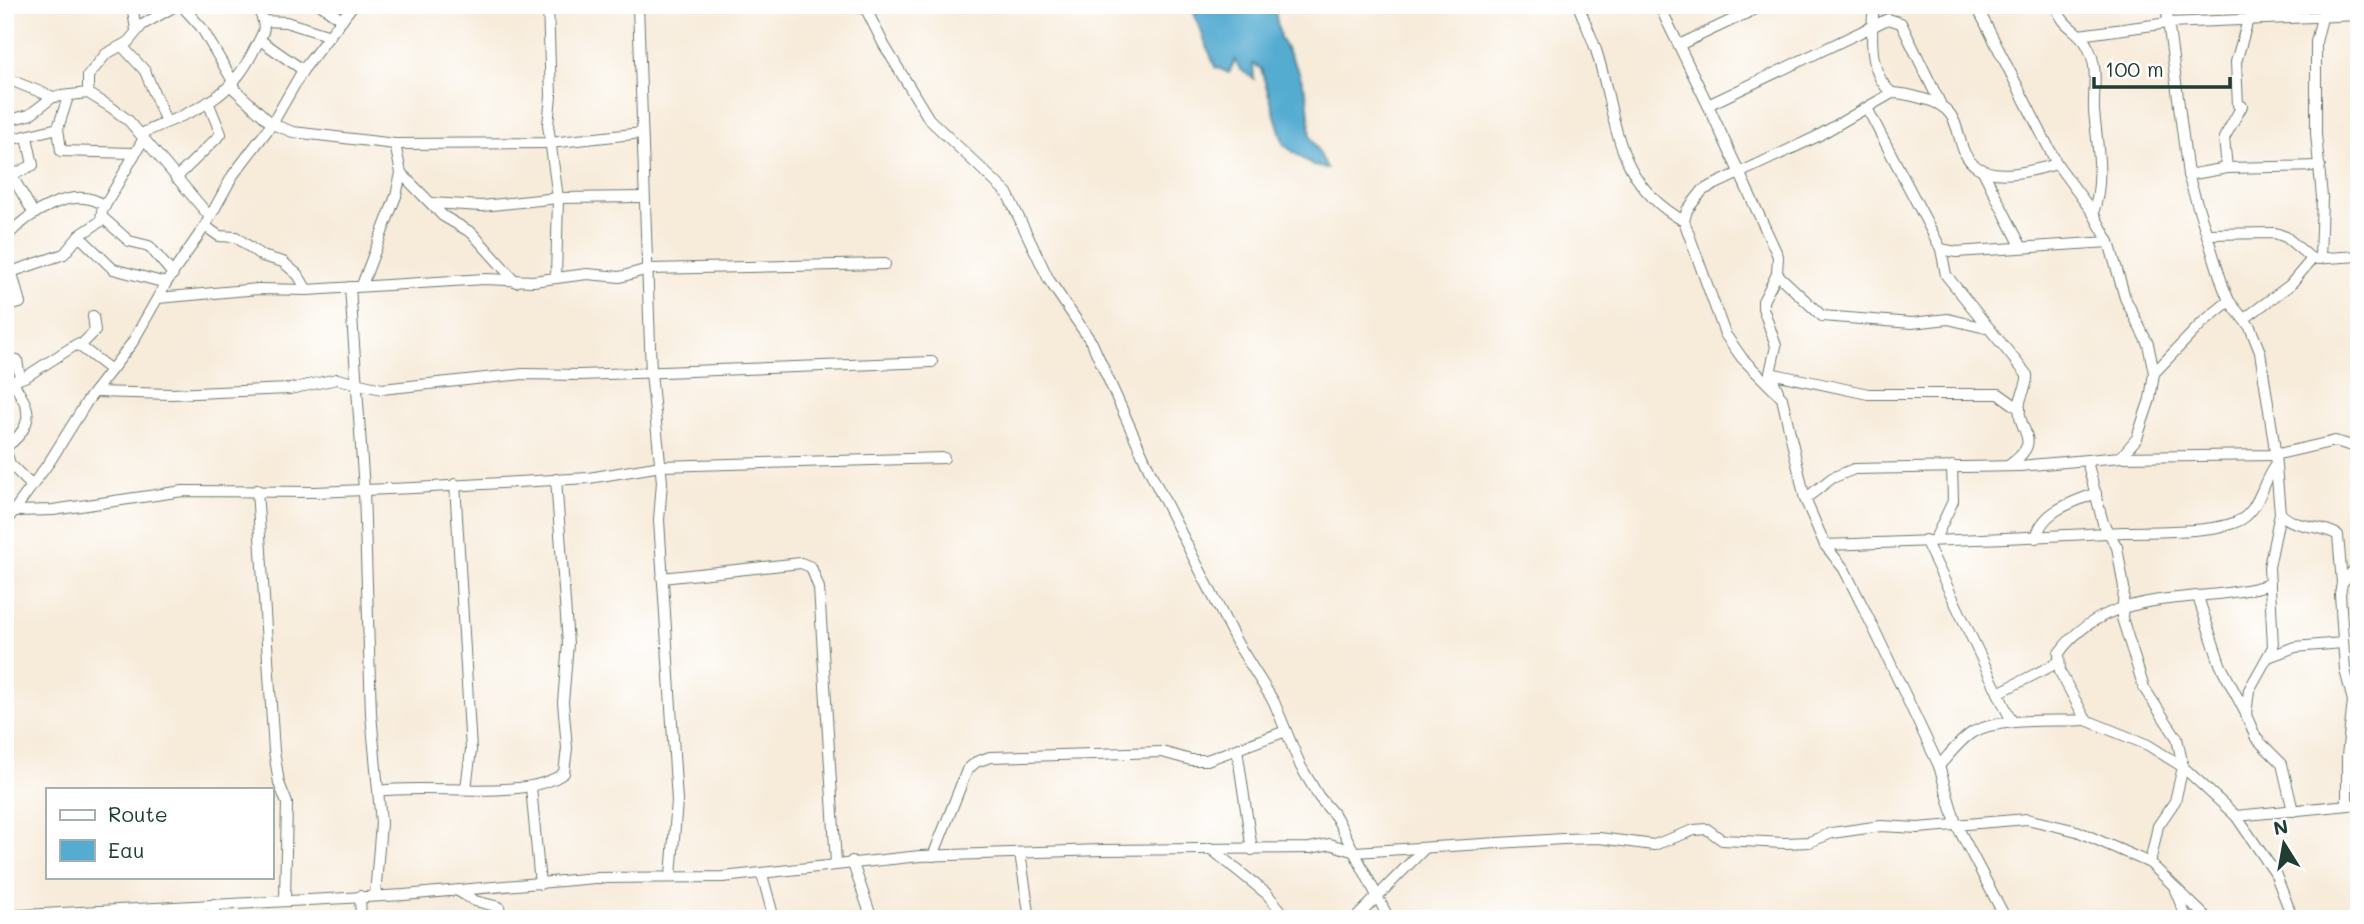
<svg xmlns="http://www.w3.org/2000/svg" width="2364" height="924" font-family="Mali,sans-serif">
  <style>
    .water { fill: #54acd1; stroke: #3a7482; stroke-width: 2 }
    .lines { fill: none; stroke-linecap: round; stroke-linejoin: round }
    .minor-casing { stroke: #6b7a6e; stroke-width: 12 }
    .minor { stroke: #fff; stroke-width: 10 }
  </style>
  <rect width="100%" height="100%" fill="#fff"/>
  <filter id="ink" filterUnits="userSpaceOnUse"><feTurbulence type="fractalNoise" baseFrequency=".0143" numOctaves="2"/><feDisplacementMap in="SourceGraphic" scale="14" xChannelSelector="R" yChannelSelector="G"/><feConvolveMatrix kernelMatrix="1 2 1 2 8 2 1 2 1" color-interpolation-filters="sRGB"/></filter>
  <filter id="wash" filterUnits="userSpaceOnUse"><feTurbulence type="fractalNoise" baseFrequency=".00686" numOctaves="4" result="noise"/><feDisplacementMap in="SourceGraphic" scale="28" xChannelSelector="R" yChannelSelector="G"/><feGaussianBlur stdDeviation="1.57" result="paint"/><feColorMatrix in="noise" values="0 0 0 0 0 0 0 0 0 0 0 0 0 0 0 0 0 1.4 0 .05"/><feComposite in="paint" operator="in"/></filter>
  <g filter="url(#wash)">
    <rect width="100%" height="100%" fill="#f7ebd9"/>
    <polygon class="water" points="1206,5 1274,5 1280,38 1298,70 1307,95 1311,137 1327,168 1313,166 1284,145 1261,69 1253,64 1254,79 1240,69 1235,60 1229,73 1215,67 1194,13"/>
  </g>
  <g filter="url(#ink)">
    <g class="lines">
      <g class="minor-casing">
        <g id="minor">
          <polyline points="132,5 136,30"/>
          <polyline points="181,5 201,27 234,83"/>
          <polyline points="321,5 342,20"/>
          <polyline points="548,5 551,96 548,125 558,198 556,278"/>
          <polyline points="638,5 651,373 662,482 659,520 677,801 671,876"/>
          <polyline points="856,5 867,11 884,45 929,119 1007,193 1049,280 1092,343 1154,480 1237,643 1274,702 1301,767 1319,797 1336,817 1389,919"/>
          <path d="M1578,5C1584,20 1591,35 1596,50C1618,118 1612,181 1684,221"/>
          <polyline points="1659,5 1708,105"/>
          <path d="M1874,5C1871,33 1868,74 1892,93"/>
          <polyline points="1976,5 2057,164 2093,213 2109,242 2125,298 2148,344 2154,373 2150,399 2137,438 2121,457"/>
          <path d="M2056,5C2063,30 2079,28 2088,47C2099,69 2093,87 2094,111C2097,145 2105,180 2093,213"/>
          <polyline points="2166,5 2188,175 2223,286 2229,301 2250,327 2260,352 2274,443 2280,513 2269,567 2273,647 2249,690 2246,715 2256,738 2282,764 2293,811"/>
          <polyline points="263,21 286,22 330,36"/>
          <polyline points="2079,35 2168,23 2359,15"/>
          <polyline points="260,40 303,70"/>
          <polyline points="1679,45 1764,5"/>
          <polyline points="122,46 145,71 166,122"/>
          <polyline points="5,78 53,97 88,93 112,108 129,121 210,217"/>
          <polyline points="231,86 272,124 293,132 395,144 550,143 642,133"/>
          <polyline points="88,93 88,76 106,54 128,42 142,25 177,5"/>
          <polyline points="2238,105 2236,62 2248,20"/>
          <polyline points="1868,110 1941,249 1956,252 2109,242"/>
          <polyline points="5,121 29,115 53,97"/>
          <polyline points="58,128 61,151 133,153"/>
          <path d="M141,134C189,111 226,105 252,54C263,31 270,31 256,5"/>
          <polyline points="5,141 58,128 68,97"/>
          <polyline points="2227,168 2224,138 2242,106"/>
          <polyline points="1982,169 2021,246"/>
          <polyline points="401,173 443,216 472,233 516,282"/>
          <polyline points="2188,175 2227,168 2320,166"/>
          <polyline points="12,176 34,214"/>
          <polyline points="176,178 221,134 208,102"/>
          <polyline points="5,179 33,165 27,137"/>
          <polyline points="431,203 482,206 558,198 644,197"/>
          <polyline points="102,217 129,241 149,246 173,274"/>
          <polyline points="205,226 219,236 236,237 262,256 283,262 298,275 307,290 485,279 533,281 587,274 620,277 648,269 885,264"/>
          <polyline points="2207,234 2275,233 2286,237 2312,259 2359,256"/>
          <polyline points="79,236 113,269 166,283"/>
          <path d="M5,238C27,214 74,183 105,206"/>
          <path d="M1941,249L1946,275L2027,375C2028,385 2022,392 2020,402C2015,435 2047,438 2008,466"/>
          <polyline points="2320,259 2322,197 2316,134 2316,42 2325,5"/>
          <polyline points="5,274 64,254 80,235 101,221 102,211 144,138"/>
          <polyline points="1777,274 1822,316 1912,323 1948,319 1990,329"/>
          <polyline points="362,285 396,196 401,173 395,144"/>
          <polyline points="350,287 364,490 371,714 381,823 375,896"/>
          <polyline points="158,298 258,289 307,290"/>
          <polyline points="5,307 20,303 12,273"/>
          <polyline points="2244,319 2290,285 2312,259"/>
          <polyline points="80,346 95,331 93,316"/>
          <polyline points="5,358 17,360 20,378"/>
          <polyline points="1770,373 1868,394 1999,394 2020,409"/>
          <polyline points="2154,373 2202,323 2229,301"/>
          <path d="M5,380C14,383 17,388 21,396C35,417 25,433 5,448L10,464L32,486"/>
          <polyline points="6,384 27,376 77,344 111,370"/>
          <polyline points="1778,391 1770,373 1776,346 1763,308 1763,301 1777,274 1778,256 1708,105 1888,19 1901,23 1940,103"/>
          <polyline points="94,392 172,394 290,389 337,379 382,389 523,374 580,375 932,362"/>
          <polyline points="2087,461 2103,523 2117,547 2124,588 2122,618 2144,688 2177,738 2183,767 2236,816 2275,873 2293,919"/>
          <polyline points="455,484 471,750 466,788"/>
          <polyline points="257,490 274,751 279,783 287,803 285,899"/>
          <polyline points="1805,499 1832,478 1854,469 2020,466 2121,457 2274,455 2335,441 2359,448"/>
          <polyline points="15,511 53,510 183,491 315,492 414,488 589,478 661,466 944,458"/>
          <path d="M2280,513C2296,530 2318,523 2338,535L2342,583"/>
          <polyline points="5,523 50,461 88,400 132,343 166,283 205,226 233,175 272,124 303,70 353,5"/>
          <path d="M2036,538C2042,510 2072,503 2096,493"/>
          <polyline points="1935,539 1953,501 1952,466"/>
          <polyline points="1925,540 2012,722"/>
          <path d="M1825,545C1925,541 2024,538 2124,532C2154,531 2210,533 2236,522C2259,513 2261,485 2274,467"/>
          <polyline points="662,578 801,563 811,567 819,588 836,863"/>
          <polyline points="2198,597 2220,664 2245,712"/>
          <polyline points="2268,657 2295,647 2342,643"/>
          <polyline points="1998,693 2057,663"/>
          <polyline points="2353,701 2345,670 2340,594 2342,583 2359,564"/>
          <polyline points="1237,749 1252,850"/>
          <path d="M1939,766C1949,755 1961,739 1973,732C2001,717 2053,722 2086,720"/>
          <polyline points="531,787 540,884"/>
          <path d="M378,791C431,783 524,802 564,773L567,748L563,702L568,644L556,479"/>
          <polyline points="2347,804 2347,756 2353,701 2358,700"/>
          <polyline points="2236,816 2359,804"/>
          <polyline points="1210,848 1267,894 1288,919"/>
          <polyline points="1020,853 1030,919"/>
          <polyline points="933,856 967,770 976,762 990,757 1162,752 1191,760 1207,760 1286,731"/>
          <polyline points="852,861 872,919"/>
          <path d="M2150,863L2158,826L2175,801L2183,767L2148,745L2086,720L2060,672L2059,653C2111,582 2197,607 2270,584"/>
          <polyline points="762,874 774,919"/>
          <polyline points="2175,890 2187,919"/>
          <polyline points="458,891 475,901 499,907 502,919"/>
          <polyline points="360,896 361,919"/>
          <polyline points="214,904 214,919"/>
          <polyline points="5,916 404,895 595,878 723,877 920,856 1102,850 1310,848 1330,844 1355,852 1562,839 1599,838 1654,845 1694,830 1707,829 1722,840 1785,843 1809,842 1832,833 1881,826 1918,828 2027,819 2077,831 2150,863 2208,919"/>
          <polyline points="1355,919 1424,849"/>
          <path d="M2006,919L1956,824L1939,766L1875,631L1844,569L1825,545L1805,499L1782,398L1742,358L1725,334L1684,221L1687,210L1703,190L1816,137L1892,93C1903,93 1914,96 1924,99C1971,110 1949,149 1977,167C1999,181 2034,170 2057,164"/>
        </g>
      </g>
      <use href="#minor" class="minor"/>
    </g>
  </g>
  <rect width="2364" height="924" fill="none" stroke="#fff" stroke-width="28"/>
  <rect x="46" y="788" width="228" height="91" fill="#ffffff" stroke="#a5b1ae" stroke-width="2"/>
  <rect x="60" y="810" width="35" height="10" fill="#ffffff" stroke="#a5b1ae" stroke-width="2"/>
  <text x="108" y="822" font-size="21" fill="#1f3d34">Route</text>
  <rect x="60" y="840" width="35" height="21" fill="#54acd1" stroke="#a5b1ae" stroke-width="2"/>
  <text x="108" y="858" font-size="21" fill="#1f3d34">Eau</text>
  <g transform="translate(2284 844) rotate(349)" stroke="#ffffff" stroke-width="5" paint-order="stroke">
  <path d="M0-5L12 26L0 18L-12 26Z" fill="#1f3d34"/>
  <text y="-10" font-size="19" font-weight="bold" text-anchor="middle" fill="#1f3d34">N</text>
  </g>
  <path d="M2094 77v10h136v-10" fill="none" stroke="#1f3d34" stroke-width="3.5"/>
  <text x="2105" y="77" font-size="21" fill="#1f3d34" stroke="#ffffff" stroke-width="5" paint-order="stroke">100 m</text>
</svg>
